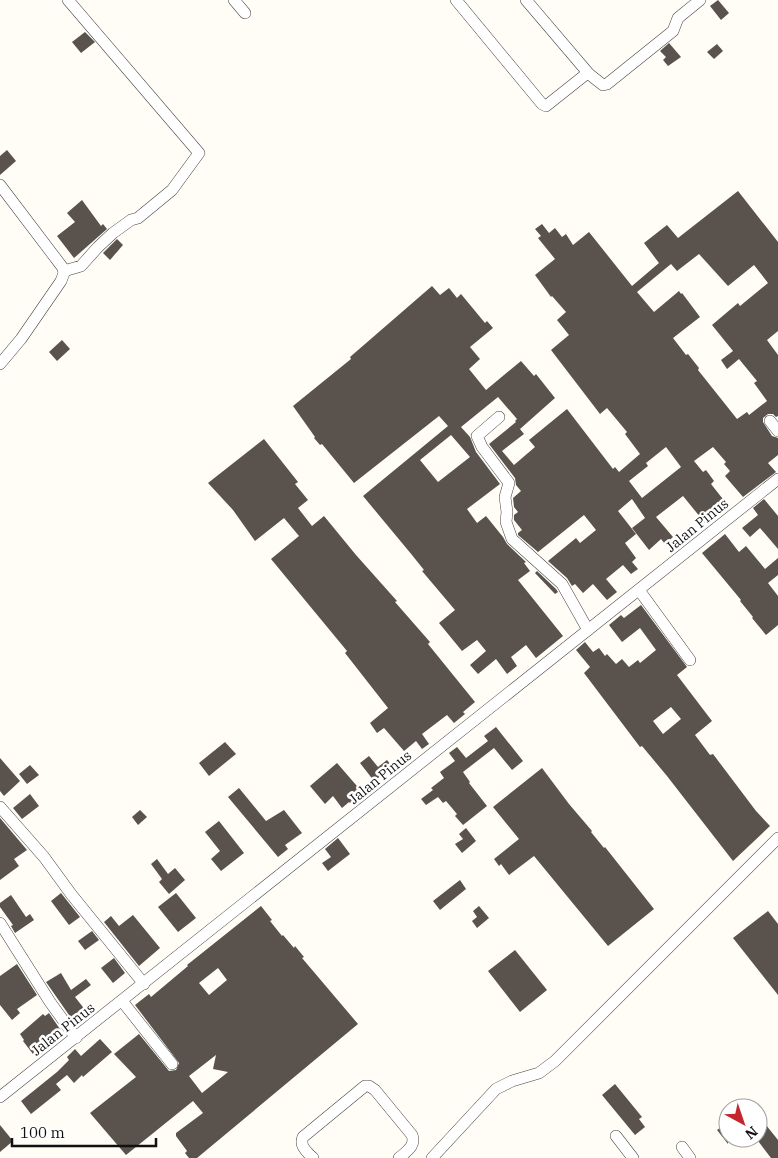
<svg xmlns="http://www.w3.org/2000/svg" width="778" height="1158" font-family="'IBM Plex Serif',serif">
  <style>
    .building { fill: #5a524d; fill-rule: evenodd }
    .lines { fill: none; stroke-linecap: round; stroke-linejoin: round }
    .minor-casing { stroke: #444; stroke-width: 12 }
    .minor { stroke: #fff; stroke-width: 11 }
    .labels { text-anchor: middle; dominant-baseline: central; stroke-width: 5; stroke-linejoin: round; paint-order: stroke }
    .street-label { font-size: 14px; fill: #111; stroke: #fff }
  </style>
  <rect width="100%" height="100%" fill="#fffdf5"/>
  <g class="building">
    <polygon points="718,0 729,13 721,20 710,6"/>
    <polygon points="85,32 95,42 81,53 72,42"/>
    <polygon points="669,43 681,57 668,66 663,60 666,57 660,51"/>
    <polygon points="717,44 723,51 714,59 707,52"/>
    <polygon points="7,150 16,161 0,175 0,156"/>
    <path d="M738,191L778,242V331L767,340L778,355V416L776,417L773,414H768L763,418V422L772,436L778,438V455L768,463L776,472L743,497L725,476L730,471L724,464L726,462L713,447L694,461L703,472L706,470L714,481L711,484L730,508L723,513L721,511L705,523L683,496L656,517L673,537L665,544L661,539L649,550L632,528L645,518L632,499L618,511L636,534L625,543L636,558L632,562L638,569L631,574L623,565L606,579L617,592L607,600L593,584L583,593L575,584L572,586L567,578L548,561L576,538L580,543L596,530L584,515L538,552L518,535V533L522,530L514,520V515L518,512L514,507L513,498L521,491L516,485L515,478L489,444L516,422L515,421L517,419L498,397L461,427L470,437L476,452L500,484L467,509L477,523L486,516L503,537L507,544L526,562L524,563L530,571L518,580L563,636L536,658L526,645L511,657L517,666L507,674L496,659L478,674L470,665L486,651L477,640L462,651L439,623L455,610L422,571L424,570L412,555L363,496L448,426L439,416L354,483L322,444L320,445L314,438L315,437L293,406L351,359L350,357L432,286L440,295L449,288L457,298L461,294L485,323L487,321L493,328L470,347L480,359L469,369L486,390L521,361L534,376L536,374L555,398L520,429L524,434L502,451L514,465L535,447L529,440L567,409L613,469L615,467L619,472L640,454L625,434L627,432L607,408L600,414L551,350L569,335L557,320L566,312L552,296L551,297L535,275L555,259L538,238L541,236L535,229L542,224L549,233L555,228L562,237L566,234L573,245L589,232L632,286L659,263L644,243L667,225L678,238ZM699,254L728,286L754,265L768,283L740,306L738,303L712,325L733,351L721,360L727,369L739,359L757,381L754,383L767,401L749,415L747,412L737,419L698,370L699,368L688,354L686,355L673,338L700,317L682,293L681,294L679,291L654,312L637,292L671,264L677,271ZM451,435L470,457L438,482L420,460ZM666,447L681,467L642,498L629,481L648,466L646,463Z"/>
    <polygon points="82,200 101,226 103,224 107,229 74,258 57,236 75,222 67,213"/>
    <polygon points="117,239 123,245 110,260 103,253"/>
    <polygon points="62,340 70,349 57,361 49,352"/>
    <polygon points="264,439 298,482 295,484 308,500 298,508 312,526 324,516 356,555 397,601 395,602 430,642 428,644 475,702 463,712 465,714 454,723 447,715 422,734 429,744 422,749 416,741 404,751 384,728 377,733 370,723 388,708 345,653 347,651 271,559 299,536 284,518 255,541 233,510 208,483"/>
    <polygon points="764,499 778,516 778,549 760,528 750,537 742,528 758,515 753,508"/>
    <polygon points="725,534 739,552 746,546 765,569 778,558 778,575 768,583 778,596 778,625 766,635 752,618 753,617 740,601 741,600 702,553"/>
    <polygon points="537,571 556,589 558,592 555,594 535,573"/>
    <path d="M641,605L687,667L677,675L712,721L695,735L710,755L713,754L756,811L770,826L733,861L667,776L642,746L640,747L584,673L590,667L576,650L585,642L593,652L599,648L605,656L607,654L616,664L622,659L629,667L638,660L640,663L656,650L640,628L622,642L609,625L621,615L624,618ZM671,707L681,719L663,734L653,721Z"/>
    <polygon points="496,727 523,761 512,770 494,748 463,772 470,782 469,783 487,806 463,825 455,816 457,814 446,801 443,803 438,797 426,805 421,799 433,790 431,788 444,778 440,772 455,761 449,753 457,747 466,758 488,741 484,736"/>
    <polygon points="225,742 236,754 209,776 199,763"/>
    <polygon points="369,756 378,767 387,760 394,769 387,774 386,772 374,781 360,763"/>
    <polygon points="0,758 20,781 4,796 0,791"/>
    <polygon points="337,763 363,793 350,803 349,802 342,808 333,796 325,804 310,786"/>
    <polygon points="30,765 39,775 27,784 19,774"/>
    <polygon points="542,768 569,804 592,831 591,832 604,848 605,847 654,909 608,946 534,856 509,875 501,864 499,866 494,859 519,839 493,807"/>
    <polygon points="239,788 266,821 284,810 302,833 285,845 288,849 278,857 228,797"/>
    <polygon points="30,794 39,806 22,819 13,808"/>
    <polygon points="140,810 147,817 138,825 132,817"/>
    <polygon points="0,818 27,850 14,859 19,866 0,880"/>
    <polygon points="219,821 244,853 221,871 211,859 220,851 205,832"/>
    <polygon points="466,828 476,841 462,853 455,844 463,839 459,834"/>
    <polygon points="338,838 350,854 328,871 322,863 331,857 325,849"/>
    <polygon points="157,859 168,874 175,868 185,880 169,894 159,882 162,879 151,864"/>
    <polygon points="460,880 466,889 440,910 433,901"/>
    <polygon points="61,893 80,917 69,925 51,901"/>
    <polygon points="176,893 196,918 178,932 158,907"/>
    <polygon points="11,895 26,917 30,914 34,920 15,933 11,926 13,925 0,907 0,903"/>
    <path d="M261,906L272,920L270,921L282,936L283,935L294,948L295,946L304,957L302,958L358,1024L197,1158H189L185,1153L187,1151L176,1136V1133L203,1113L193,1101L126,1155L90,1113L136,1077L114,1054L139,1034L169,1071L176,1070L179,1063L135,1005L149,994L151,997L188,966L187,965ZM218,968L227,980L209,995L199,983ZM216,1055L213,1069L228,1072L202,1093L189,1076Z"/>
    <polygon points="479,906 489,918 477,928 472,921 477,917 473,911"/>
    <polygon points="768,911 778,924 778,995 733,938"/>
    <polygon points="133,915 160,948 139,966 104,922 111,916 119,926"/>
    <polygon points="92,931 99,940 85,950 78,941"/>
    <polygon points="515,950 547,990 520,1012 488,971"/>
    <polygon points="114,958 125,973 113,983 101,968"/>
    <polygon points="17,964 37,995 17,1009 20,1013 12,1020 0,1005 0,976"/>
    <polygon points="61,973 71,990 86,979 91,985 75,997 90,1016 76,1025 46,982"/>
    <polygon points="49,1013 62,1032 40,1050 43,1053 36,1058 23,1041 24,1040 20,1034 43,1014 45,1016"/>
    <polygon points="100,1039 112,1052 83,1077 82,1075 74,1083 67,1075 56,1084 61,1090 31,1114 21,1101 57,1072 69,1060 67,1057 75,1049 81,1056"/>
    <polygon points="615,1084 642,1117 639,1119 645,1127 635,1135 602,1095"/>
    <polygon points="758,1115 778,1140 778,1158 771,1158 758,1141"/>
    <polygon points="728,1122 728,1144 717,1130"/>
    <polygon points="0,1125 13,1141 0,1152"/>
  </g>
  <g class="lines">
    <g class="minor-casing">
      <g id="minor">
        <polyline points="234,0 245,13"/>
        <polyline points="456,0 542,104 546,106 585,75 589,74 603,85 607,84 673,31 678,18 700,0"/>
        <polyline points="526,0 589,74"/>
        <polyline points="0,185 63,268 64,273 61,281 21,339 0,364"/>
        <polyline points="64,271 81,266 98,247 113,233 131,220 138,218 172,190 199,153 68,0"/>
        <polyline points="499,417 477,436 482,447 509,483 505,497 507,512 506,522 512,539 562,584 588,630"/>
        <polyline points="770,421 778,431"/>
        <polyline points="639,590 690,660"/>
        <polyline points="0,807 44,857 71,894 144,984"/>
        <polyline points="0,923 50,1002 76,1038"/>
        <polyline points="122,1001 172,1064"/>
        <polyline points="0,1097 778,479"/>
        <polyline points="616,1136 633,1158"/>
        <polyline points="682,1147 690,1158"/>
        <path d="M313,1158C307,1152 299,1146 303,1137L365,1086H369L375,1090L412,1135C416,1146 407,1151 399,1158"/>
        <polyline points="432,1158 496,1089 512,1081 539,1073 555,1061 778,838"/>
      </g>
    </g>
    <use href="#minor" class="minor"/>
  </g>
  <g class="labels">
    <g class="street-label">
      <text transform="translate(697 525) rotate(-39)">Jalan Pinus</text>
      <text transform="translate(380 777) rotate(-39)">Jalan Pinus</text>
      <text transform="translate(63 1029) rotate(-38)">Jalan Pinus</text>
    </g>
  </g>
  <g transform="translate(743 1123) rotate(140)"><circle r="24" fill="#ffffff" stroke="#a0a0a0"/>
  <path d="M0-4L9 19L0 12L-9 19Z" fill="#c4262e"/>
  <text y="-8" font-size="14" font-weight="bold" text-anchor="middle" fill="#111111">N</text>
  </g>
  <path d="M12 1138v8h144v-8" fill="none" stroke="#111111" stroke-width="2.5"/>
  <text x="20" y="1138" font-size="15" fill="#111111" stroke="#ffffff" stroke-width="4" paint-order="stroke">100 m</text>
</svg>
